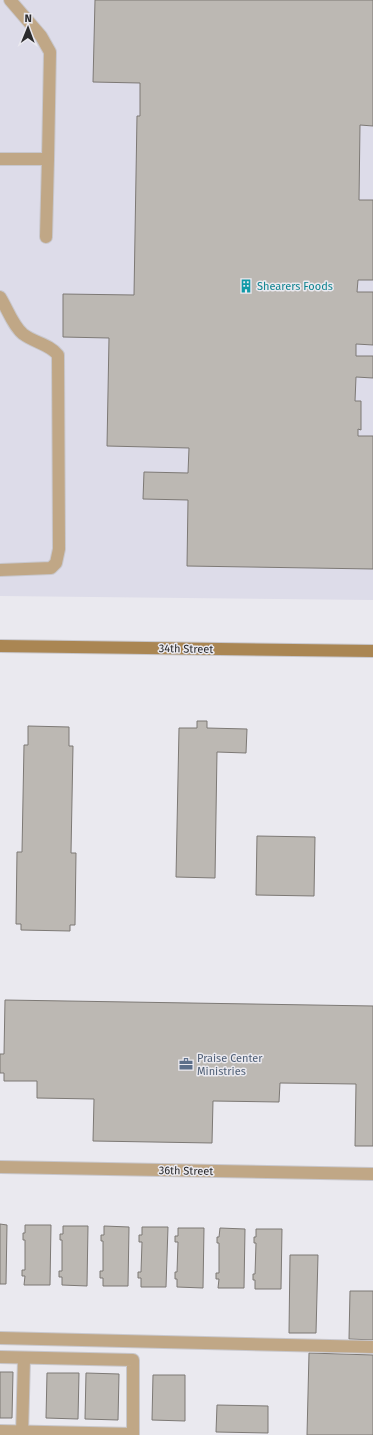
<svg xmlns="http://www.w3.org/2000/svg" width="373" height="1435" font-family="'Fira Sans',sans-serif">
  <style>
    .built { fill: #dddce9 }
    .building { fill: #bcb8b3; stroke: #7d7975 }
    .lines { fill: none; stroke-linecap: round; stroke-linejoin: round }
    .service-casing { stroke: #c8c7cc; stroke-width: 14 }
    .minor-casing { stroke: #c8c7cc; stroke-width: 14 }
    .secondary-casing { stroke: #c8c7cc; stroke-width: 14 }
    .service { stroke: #c0a786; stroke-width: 12 }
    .minor { stroke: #c0a786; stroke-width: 12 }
    .secondary { stroke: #aa8653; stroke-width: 12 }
    .labels { text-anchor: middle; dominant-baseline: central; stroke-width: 3; stroke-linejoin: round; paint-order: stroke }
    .culture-label { font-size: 11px; fill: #0d838f; stroke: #eae9ef; text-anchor: start }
    .street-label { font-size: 11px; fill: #2b2b2d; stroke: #eae9ef }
    .service-label { font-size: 11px; fill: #4e5e75; stroke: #eae9ef; text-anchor: start }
  </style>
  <rect width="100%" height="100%" fill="#eae9ef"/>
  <polygon class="built" points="0,0 373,0 373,600 0,596"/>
  <g class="building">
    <polygon points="95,0 373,0 373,126 360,125 359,200 373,200 373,280 358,280 357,292 373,292 373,345 356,344 356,356 373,356 373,378 356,377 355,401 361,401 361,430 358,429 358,436 373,436 373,569 187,566 188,500 143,499 144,472 188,473 189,448 107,446 109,338 63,337 63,294 134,295 137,116 140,116 140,83 93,82"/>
    <polygon points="197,721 207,721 207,728 247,729 246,753 217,752 215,878 176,877 179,728 197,728"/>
    <polygon points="28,726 69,727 69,746 73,746 71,853 76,853 75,925 70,925 70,931 21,930 21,924 16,924 17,852 22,852 24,745 28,745"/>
    <polygon points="257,836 315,837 314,896 256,895"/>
    <polygon points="5,1000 373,1006 373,1146 355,1146 356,1084 280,1083 279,1102 213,1101 212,1143 93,1141 94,1099 37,1098 37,1081 4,1081 4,1073 0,1073 0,1054 4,1054"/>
    <polygon points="0,1224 7,1225 6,1284 0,1284"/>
    <polygon points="25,1225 51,1225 50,1285 24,1285 25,1276 22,1276 22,1270 25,1270 25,1240 23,1240 23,1233 25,1233"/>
    <polygon points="63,1226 88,1226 87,1286 62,1285 62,1277 59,1277 59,1271 62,1271 62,1240 60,1240 60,1234 63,1234"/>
    <polygon points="104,1226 129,1227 128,1286 103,1286 103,1278 100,1278 100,1271 103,1271 103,1241 101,1241 101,1235 104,1235"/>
    <polygon points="142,1227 168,1227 166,1287 141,1287 141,1278 138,1278 138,1272 141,1272 142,1242 139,1242 139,1235 142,1235"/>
    <polygon points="178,1228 204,1228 203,1288 177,1287 177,1279 175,1279 175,1272 177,1272 178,1242 175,1242 175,1236 178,1236"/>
    <polygon points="220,1228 245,1229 244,1288 218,1288 219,1279 216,1279 216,1273 219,1273 219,1243 217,1243 217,1237 219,1237"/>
    <polygon points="256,1229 282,1229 281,1289 255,1289 255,1280 253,1280 253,1274 255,1274 256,1243 254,1243 254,1237 256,1237"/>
    <polygon points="290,1255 318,1255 316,1333 289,1333"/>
    <polygon points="350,1291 373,1291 373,1340 349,1339"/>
    <polygon points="309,1353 373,1355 373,1435 307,1435"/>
    <polygon points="0,1372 13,1372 12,1418 0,1418"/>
    <polygon points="47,1373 79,1373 78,1419 46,1418"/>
    <polygon points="86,1373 119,1374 118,1420 85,1419"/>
    <polygon points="153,1375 185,1375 185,1421 152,1420"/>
    <polygon points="217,1405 268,1406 268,1433 216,1432"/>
  </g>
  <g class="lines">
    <g class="service-casing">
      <g id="service">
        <polyline points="0,159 48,159 50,52 41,36 10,0"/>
        <polyline points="46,237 48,159"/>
        <path d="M0,297C7,308 13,326 23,334C35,343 49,344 58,355L59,549L56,563L51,568L0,570"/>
        <polyline points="0,1338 373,1347"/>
        <polyline points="0,1357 133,1360 133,1435"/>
        <polyline points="0,1431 133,1434"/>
        <polyline points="22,1435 24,1358"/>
      </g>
    </g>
    <g class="minor-casing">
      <polyline id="minor" points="0,1167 373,1174"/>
    </g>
    <g class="secondary-casing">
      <polyline id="secondary" points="0,646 373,651"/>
    </g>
    <use href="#service" class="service"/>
    <use href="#minor" class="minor"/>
    <use href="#secondary" class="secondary"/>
  </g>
  <defs>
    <g id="building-bare" transform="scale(1.08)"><path d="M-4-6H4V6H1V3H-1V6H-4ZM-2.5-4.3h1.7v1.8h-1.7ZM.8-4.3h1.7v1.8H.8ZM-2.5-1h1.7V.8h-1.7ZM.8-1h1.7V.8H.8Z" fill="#0f9aa8" stroke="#eae9ef" stroke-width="2.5" paint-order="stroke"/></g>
    <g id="office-bare" transform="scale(1.08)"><path d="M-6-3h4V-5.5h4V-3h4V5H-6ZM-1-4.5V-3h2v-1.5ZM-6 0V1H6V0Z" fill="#5c6f8a" stroke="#eae9ef" stroke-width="2.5" paint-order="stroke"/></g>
  </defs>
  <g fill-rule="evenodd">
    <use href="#building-bare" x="246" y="286"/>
    <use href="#office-bare" x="186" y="1064"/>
  </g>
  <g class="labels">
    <g class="culture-label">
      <text x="257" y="286">Shearers Foods</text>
    </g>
    <g class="street-label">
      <text transform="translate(186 649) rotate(1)">34th Street</text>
      <text transform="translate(186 1171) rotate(1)">36th Street</text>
    </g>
    <g class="service-label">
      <text x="197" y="1058">Praise Center<tspan x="197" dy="13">Ministries</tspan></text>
    </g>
  </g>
  <g transform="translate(28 28) rotate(1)" stroke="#eae9ef" stroke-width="3" paint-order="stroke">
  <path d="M0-3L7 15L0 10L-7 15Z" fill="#2b2b2d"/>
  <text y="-6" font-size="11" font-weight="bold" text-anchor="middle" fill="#2b2b2d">N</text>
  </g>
</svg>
